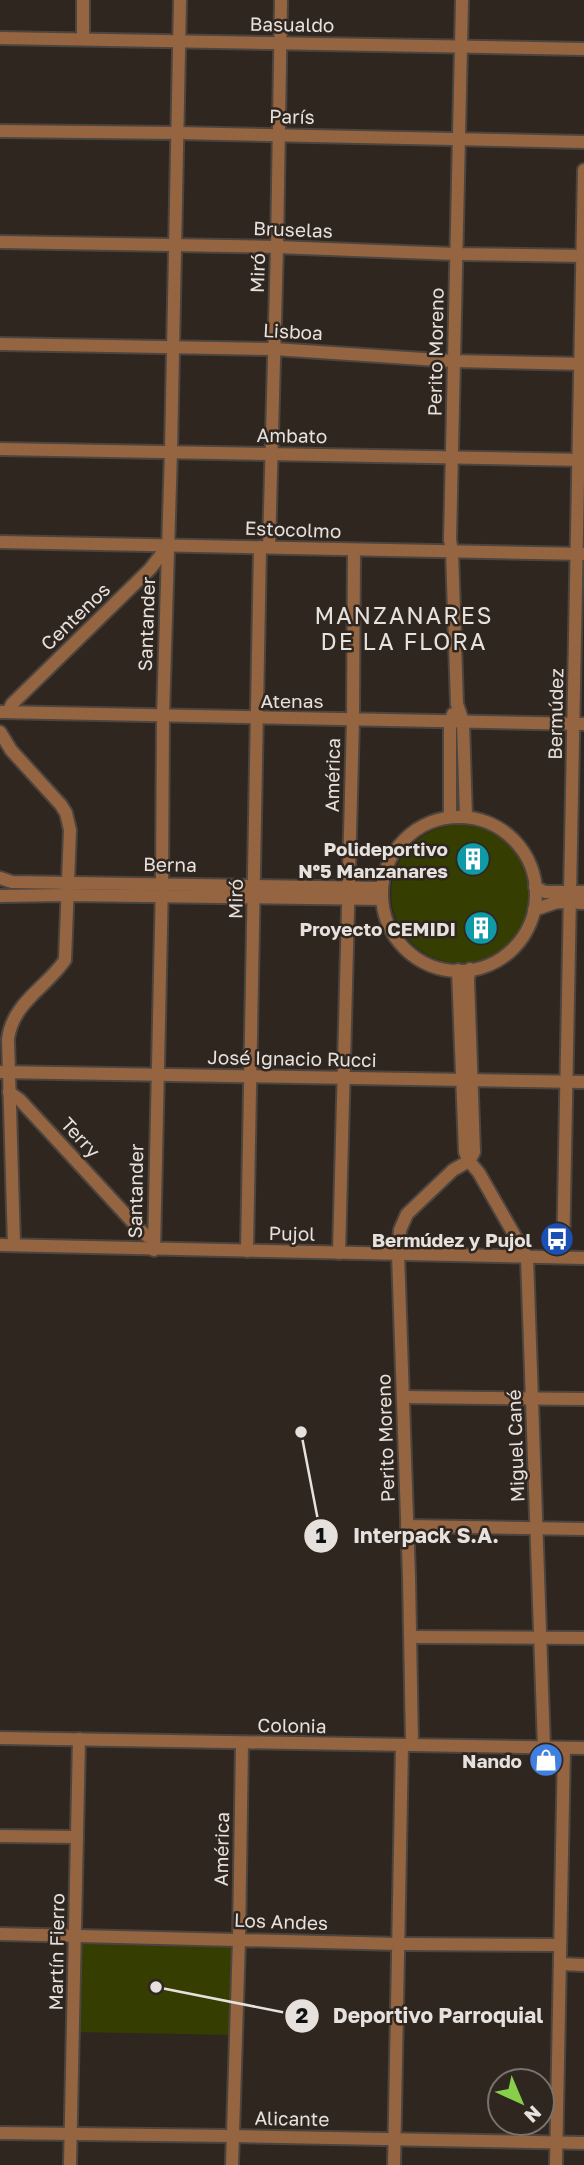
<svg xmlns="http://www.w3.org/2000/svg" width="584" height="2165" font-family="'Golos Text',sans-serif">
  <style>
    .green { fill: #363d00 }
    .lines { fill: none; stroke-linecap: round; stroke-linejoin: round }
    .minor-casing { stroke: #4c443e; stroke-width: 16 }
    .minor { stroke: #956441; stroke-width: 12 }
    .labels { text-anchor: middle; dominant-baseline: central; stroke-width: 5; stroke-linejoin: round; paint-order: stroke }
    .street-label { font-size: 19px; fill: #e7e1dd; stroke: #2f2620 }
    .poi-label { font-size: 19px; font-weight: bold; fill: #e7e1dd; stroke: #2f2620; text-anchor: end }
    .quarter-label { font-size: 23px; letter-spacing: 2px; fill: #e7e1dd; stroke: #2f2620 }
    .leader { fill: none; stroke: #e7e1dd; stroke-width: 2.5 }
    .callout-dot { fill: #e7e1dd; stroke: #2f2620; stroke-width: 2.5 }
    .mark-label { font-size: 21px; text-anchor: middle; font-weight: bold; fill: #111 }
    .callout-label { font-size: 21px; text-anchor: middle; font-weight: bold; fill: #e7e1dd; stroke: #2f2620; stroke-width: 5; stroke-linejoin: round; paint-order: stroke }
  </style>
  <rect width="100%" height="100%" fill="#2f2620"/>
  <g class="green">
    <circle cx="460" cy="894" r="69"/>
    <polygon points="77,1939 237,1942 235,2035 75,2032"/>
  </g>
  <g class="lines">
    <g class="minor-casing">
      <g id="minor">
        <polyline points="462,0 450,540 452,551 457,704 463,722 466,817"/>
        <polyline points="0,38 584,49"/>
        <polyline points="83,39 83,0"/>
        <polyline points="0,131 177,133 584,142"/>
        <polyline points="0,242 277,247 456,254 584,256"/>
        <polyline points="0,344 274,349 453,361 584,364"/>
        <polyline points="0,449 584,460"/>
        <polyline points="0,542 584,554"/>
        <polyline points="269,547 277,247 281,0"/>
        <polyline points="0,712 584,724"/>
        <polyline points="8,712 12,704 150,569 168,546"/>
        <path d="M0,732L11,750L61,805L66,813L70,830L65,960C46,988 13,1002 8,1039L14,1245"/>
        <polyline points="450,817 450,722 453,714"/>
        <circle cx="459" cy="894" r="77"/>
        <polyline points="0,878 12,882 382,888"/>
        <polyline points="535,887 545,892 584,892"/>
        <polyline points="0,896 68,895 382,899"/>
        <polyline points="534,910 557,902 584,903"/>
        <polyline points="458,970 465,1152 469,1161 479,1173 527,1257 544,1747"/>
        <polyline points="0,1072 584,1082"/>
        <polyline points="9,1092 20,1100 140,1230 147,1236 154,1238"/>
        <polyline points="0,1245 584,1258"/>
        <polyline points="154,1250 162,883 163,716 171,451 180,0"/>
        <polyline points="247,1251 260,547"/>
        <polyline points="339,1253 353,719 354,550"/>
        <polyline points="563,1257 584,170"/>
        <polyline points="403,1397 584,1399"/>
        <polyline points="407,1526 584,1529"/>
        <polyline points="411,1637 584,1638"/>
        <polyline points="0,1738 584,1748"/>
        <polyline points="412,1744 409,1577 398,1253 400,1230 407,1214 453,1170 469,1161 474,1152 468,979 470,969"/>
        <polyline points="0,1836 77,1837"/>
        <polyline points="0,1934 399,1944 560,1945"/>
        <polyline points="560,1964 584,1965"/>
        <polyline points="0,2133 232,2136 584,2143"/>
        <polyline points="70,2165 79,1739"/>
        <polyline points="232,2165 239,1939 242,1743"/>
        <polyline points="394,2165 402,1745"/>
        <polyline points="556,2165 564,1748"/>
      </g>
    </g>
    <use href="#minor" class="minor"/>
  </g>
  <defs>
    <g id="building-disc" transform="scale(1.75)"><circle r="9.5" fill="#0f9aa8" stroke="#2f2620"/><path d="M-4-6H4V6H1V3H-1V6H-4ZM-2.5-4.3h1.7v1.8h-1.7ZM.8-4.3h1.7v1.8H.8ZM-2.5-1h1.7V.8h-1.7ZM.8-1h1.7V.8H.8Z" fill="#fff"/></g>
    <g id="bus-disc" transform="scale(1.75)"><circle r="9.5" fill="#1a4fb4" stroke="#2f2620"/><path d="M-5-6H5V4H4V6H2V4H-2V6H-4V4H-5ZM-3.5-4V0h7V-4ZM-3.5 1.2v1.5H-2V1.2ZM2 1.2v1.5H3.5V1.2Z" fill="#fff"/></g>
    <g id="shop-disc" transform="scale(1.75)"><circle r="9.5" fill="#3f7fe0" stroke="#2f2620"/><path d="M-5-2.5h2.3a2.7 3.5 0 0 1 5.4 0H5L5.5 6h-11ZM-1.5-2.5h3a1.5 2.3 0 0 0-3 0Z" fill="#fff"/></g>
  </defs>
  <g fill-rule="evenodd">
    <use href="#building-disc" x="473" y="859"/>
    <use href="#building-disc" x="481" y="928"/>
    <use href="#bus-disc" x="557" y="1239"/>
    <use href="#shop-disc" x="546" y="1760"/>
  </g>
  <g class="labels">
    <g class="street-label">
      <text transform="translate(292 24) rotate(1)">Basualdo</text>
      <text transform="translate(292 116) rotate(1)">París</text>
      <text transform="translate(293 229) rotate(2)">Bruselas</text>
      <text transform="translate(257 273) rotate(-88)">Miró</text>
      <text transform="translate(293 331) rotate(3)">Lisboa</text>
      <text transform="translate(435 352) rotate(-89)">Perito Moreno</text>
      <text transform="translate(292 435) rotate(1)">Ambato</text>
      <text transform="translate(293 529) rotate(2)">Estocolmo</text>
      <text transform="translate(75 616) rotate(-44)">Centenos</text>
      <text transform="translate(146 624) rotate(-88)">Santander</text>
      <text x="292" y="700">Atenas</text>
      <text transform="translate(555 714) rotate(-89)">Bermúdez</text>
      <text transform="translate(332 775) rotate(-89)">América</text>
      <text transform="translate(170 864) rotate(1)">Berna</text>
      <text transform="translate(235 899) rotate(-89)">Miró</text>
      <text transform="translate(292 1058) rotate(1)">José Ignacio Rucci</text>
      <text transform="translate(81 1137) rotate(47)">Terry</text>
      <text transform="translate(135 1191) rotate(-89)">Santander</text>
      <text transform="translate(292 1233) rotate(1)">Pujol</text>
      <text transform="translate(385 1438) rotate(-92)">Perito Moreno</text>
      <text transform="translate(515 1446) rotate(-92)">Miguel Cané</text>
      <text transform="translate(292 1725) rotate(1)">Colonia</text>
      <text transform="translate(221 1849) rotate(-89)">América</text>
      <text transform="translate(281 1921) rotate(2)">Los Andes</text>
      <text transform="translate(56 1952) rotate(-89)">Martín Fierro</text>
      <text transform="translate(292 2118) rotate(1)">Alicante</text>
    </g>
    <g class="poi-label">
      <text x="448" y="848">Polideportivo<tspan x="448" dy="22">Nº5 Manzanares</tspan></text>
      <text x="456" y="928">Proyecto CEMIDI</text>
      <text x="532" y="1239">Bermúdez y Pujol</text>
      <text x="522" y="1760">Nando</text>
    </g>
    <g class="quarter-label">
      <text x="404" y="615">MANZANARES<tspan x="404" dy="26">DE LA FLORA</tspan></text>
    </g>
  </g>
  <path class="leader" d="M301 1432L321 1536M156 1987L302 2016"/>
  <g class="callout-dot">
    <circle cx="301" cy="1432" r="7"/>
    <circle cx="156" cy="1987" r="7"/>
    <circle cx="321" cy="1536" r="18"/>
    <circle cx="302" cy="2016" r="18"/>
  </g>
  <g class="mark-label">
    <text x="321" y="1543">1</text>
    <text x="302" y="2023">2</text>
  </g>
  <g class="callout-label">
    <text x="426" y="1543">Interpack S.A.</text>
    <text x="438" y="2023">Deportivo Parroquial</text>
  </g>
  <g transform="translate(521 2102) rotate(136)"><circle r="33" fill="#2f2620" stroke="#79716c" stroke-width="2"/>
  <path d="M0-5L12 26L0 18L-12 26Z" fill="#87cf4a"/>
  <text y="-10" font-size="19" font-weight="bold" text-anchor="middle" fill="#e7e1dd">N</text>
  </g>
</svg>
